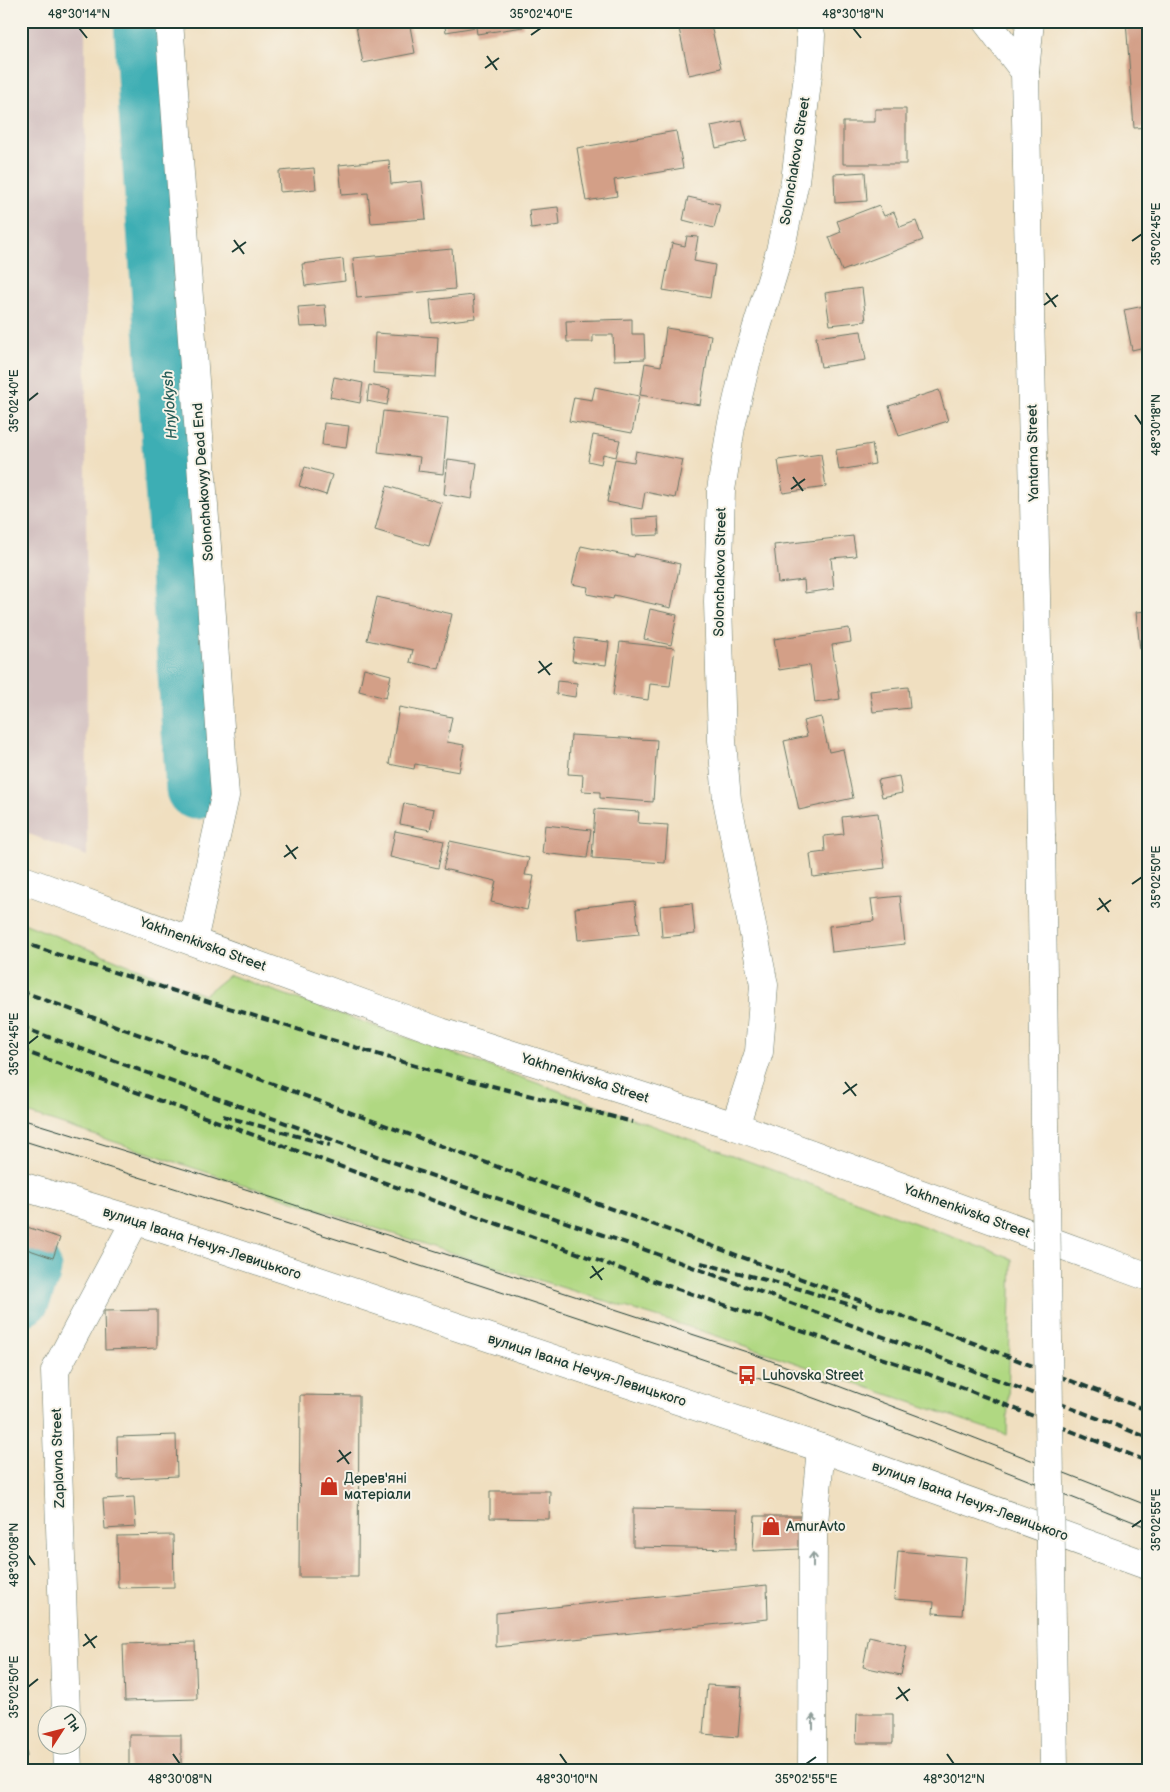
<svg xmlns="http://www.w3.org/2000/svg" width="1170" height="1792" font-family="'Balsamiq Sans',sans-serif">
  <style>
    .industrial { fill: #d2bfbf }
    .green { fill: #b0d882; stroke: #688a5b }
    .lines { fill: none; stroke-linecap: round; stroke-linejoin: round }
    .river { stroke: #3daeb4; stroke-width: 61 }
    .building { fill: #d39f87 }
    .minor-casing { stroke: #687665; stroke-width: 29 }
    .tertiary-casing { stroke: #687665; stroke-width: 29 }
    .secondary-casing { stroke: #687665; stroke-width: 29 }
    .minor { stroke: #fff; stroke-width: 28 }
    .tertiary { stroke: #fff; stroke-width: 28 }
    .secondary { stroke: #fff; stroke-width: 28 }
    .tram { stroke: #1f3d34; stroke-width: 1 }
    .rail { stroke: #1f3d34; stroke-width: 4; stroke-dasharray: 8 4; stroke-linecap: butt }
    .secondary-bridge-casing { stroke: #687665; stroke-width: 29; stroke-linecap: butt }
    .secondary-bridge { stroke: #fff; stroke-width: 28 }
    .oneway { stroke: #8f9e9a }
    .ticks { fill: none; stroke: #1f3d34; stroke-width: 2 }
    .labels { text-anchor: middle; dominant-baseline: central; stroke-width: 4; stroke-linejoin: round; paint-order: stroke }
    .street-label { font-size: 14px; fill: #1f3d34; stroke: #f7f3e8 }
    .poi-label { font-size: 14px; fill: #1f3d34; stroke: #f7f3e8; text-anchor: start }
    .water-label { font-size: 15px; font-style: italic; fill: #285f5a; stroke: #f7f3e8 }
    .neatline { fill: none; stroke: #1f3d34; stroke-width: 2 }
    .ticks-label { font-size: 12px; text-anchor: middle; fill: #1f3d34 }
  </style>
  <rect width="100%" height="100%" fill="#f7f3e8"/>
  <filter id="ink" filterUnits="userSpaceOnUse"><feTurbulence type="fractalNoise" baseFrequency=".02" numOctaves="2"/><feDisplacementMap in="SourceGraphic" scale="10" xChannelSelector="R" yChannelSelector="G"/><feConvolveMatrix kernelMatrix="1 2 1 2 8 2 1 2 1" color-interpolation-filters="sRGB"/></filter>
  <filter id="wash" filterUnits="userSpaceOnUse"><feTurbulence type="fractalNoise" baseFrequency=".0096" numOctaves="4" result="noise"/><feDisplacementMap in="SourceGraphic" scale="20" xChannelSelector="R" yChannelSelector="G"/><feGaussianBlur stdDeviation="1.12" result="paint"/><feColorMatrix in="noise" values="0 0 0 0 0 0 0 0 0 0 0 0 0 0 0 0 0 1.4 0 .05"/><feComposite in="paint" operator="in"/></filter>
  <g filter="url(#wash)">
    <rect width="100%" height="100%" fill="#f0dfc0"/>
    <polygon class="industrial" points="21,21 85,21 87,856 21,831"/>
    <polygon class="green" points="21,922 204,995 229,975 554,1089 1012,1259 1007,1435 708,1333 436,1248 21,1111"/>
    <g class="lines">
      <g class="river">
        <polyline points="144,21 149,111 196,789"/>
        <polyline points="21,1296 31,1269"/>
      </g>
    </g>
    <g id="blocks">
      <g class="building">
        <polygon points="355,21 409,21 415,53 363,63"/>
        <polygon points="444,21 522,21 523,27 477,34 476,27 446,32"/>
        <polygon points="691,21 710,21 721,68 689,75 678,24"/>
        <polygon points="1126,21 1149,21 1149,127 1134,128"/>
        <polygon points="875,109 906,109 906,164 843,164 843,122 875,122"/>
        <polygon points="742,120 747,141 716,148 711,126"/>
        <polygon points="676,131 683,168 614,180 617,196 586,201 577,148"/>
        <polygon points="389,160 391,184 422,181 426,219 371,223 368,193 342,195 339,165"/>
        <polygon points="314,168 316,189 280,192 279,171"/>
        <polygon points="865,172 867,201 835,203 834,174"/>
        <polygon points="688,197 720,204 714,228 683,220"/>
        <polygon points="879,205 884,216 894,212 900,227 916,221 923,240 842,271 829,237 841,232 837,221"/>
        <polygon points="558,207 560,225 531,229 529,210"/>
        <polygon points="687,236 698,237 694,261 715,265 710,298 663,290 672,243 685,246"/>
        <polygon points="452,249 455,289 357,298 353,258"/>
        <polygon points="343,259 345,281 305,286 302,264"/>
        <polygon points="862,288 866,321 830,325 825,293"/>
        <polygon points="473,295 475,318 432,323 430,300"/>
        <polygon points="325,305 327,326 300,327 298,307"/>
        <polygon points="1149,305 1149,346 1132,350 1124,310"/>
        <polygon points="632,319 632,334 644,334 645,359 614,360 613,335 593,335 593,342 567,342 566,321"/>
        <polygon points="666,328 711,335 700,405 640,395 645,363 661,366"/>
        <polygon points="861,331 866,360 821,367 816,337"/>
        <polygon points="375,333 438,337 436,377 373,373"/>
        <polygon points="334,377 363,383 360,403 330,397"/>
        <polygon points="369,385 390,389 387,405 367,401"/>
        <polygon points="595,387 639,396 632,433 569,421 574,397 592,400"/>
        <polygon points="939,390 948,421 899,436 889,406"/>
        <polygon points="383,411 448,418 443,474 418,471 420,457 378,452"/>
        <polygon points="324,423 349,426 346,448 322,445"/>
        <polygon points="593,435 620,440 616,457 603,454 601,464 588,461"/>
        <polygon points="872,444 875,464 839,470 836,450"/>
        <polygon points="636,451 683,460 675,498 645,492 642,509 607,502 615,459 634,462"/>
        <polygon points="821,454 826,487 783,493 778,460"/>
        <polygon points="448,459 477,463 472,499 444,494"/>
        <polygon points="305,467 332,475 326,495 299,486"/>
        <polygon points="387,486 442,503 429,546 375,530"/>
        <polygon points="658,517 659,535 633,536 632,519"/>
        <polygon points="853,536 856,556 831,558 834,589 805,593 804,580 778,583 774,545"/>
        <polygon points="581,546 634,557 635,554 680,564 671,608 614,595 613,599 587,594 588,587 572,584"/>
        <polygon points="377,597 452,614 439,669 410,662 413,650 367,640"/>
        <polygon points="650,609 677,615 671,645 644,639"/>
        <polygon points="1149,611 1149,648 1140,649 1136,612"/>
        <polygon points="849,628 851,642 832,645 840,699 815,703 810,665 779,670 774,639"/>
        <polygon points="575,638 609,642 606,665 572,661"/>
        <polygon points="620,642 675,648 670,686 650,684 648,700 613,695"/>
        <polygon points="364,668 391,675 386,698 359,691"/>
        <polygon points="557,681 577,683 575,697 556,694"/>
        <polygon points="908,687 910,708 873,712 870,691"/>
        <polygon points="399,707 452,717 447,742 464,745 459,772 415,764 414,769 389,764"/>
        <polygon points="821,717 829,752 843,749 853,798 799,810 784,741 807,736 803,721"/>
        <polygon points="571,735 657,740 653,802 600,798 600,792 582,791 583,775 568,774"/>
        <polygon points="1142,768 1149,768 1149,817 1146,817"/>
        <polygon points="899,776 902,793 882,797 878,780"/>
        <polygon points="404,803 434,809 430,830 400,824"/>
        <polygon points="595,809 639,812 638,823 668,825 665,863 592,858"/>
        <polygon points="878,813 885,868 813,877 810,854 825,852 824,836 844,834 842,817"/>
        <polygon points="545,825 591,830 587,858 542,853"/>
        <polygon points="395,831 444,841 438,868 390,857"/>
        <polygon points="450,841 529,858 525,875 534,876 527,910 491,902 496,881 443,869"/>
        <polygon points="900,896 905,944 832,952 829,926 874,921 871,899"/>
        <polygon points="635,901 639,934 578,940 575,908"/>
        <polygon points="692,903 695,934 662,937 660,906"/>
        <polygon points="21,1225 60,1238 53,1258 21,1247"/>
        <polygon points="157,1310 157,1348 105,1350 104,1311"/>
        <polygon points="300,1395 359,1396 358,1577 299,1577"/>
        <polygon points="176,1435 177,1476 118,1479 117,1437"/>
        <polygon points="490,1491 550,1491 549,1519 490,1518"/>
        <polygon points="134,1497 136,1527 105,1529 103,1499"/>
        <polygon points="633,1508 737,1510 736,1549 633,1547"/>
        <polygon points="755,1516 800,1516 801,1549 753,1551"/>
        <polygon points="173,1535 174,1587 118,1588 117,1536"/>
        <polygon points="898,1551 966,1557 962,1615 933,1613 934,1602 894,1599"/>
        <polygon points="767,1585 768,1619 496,1647 496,1613"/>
        <polygon points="869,1637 907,1646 901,1675 863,1667"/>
        <polygon points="195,1642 197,1699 125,1701 123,1644"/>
        <polygon points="21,1651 23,1651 25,1684 21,1684"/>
        <polygon points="707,1685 742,1687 738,1737 703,1734"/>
        <polygon points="21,1712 23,1712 27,1757 21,1757"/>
        <polygon points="857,1714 893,1714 893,1743 856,1743"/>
        <rect x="129" y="1735" width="52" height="35"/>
      </g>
    </g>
  </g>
  <g filter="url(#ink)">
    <use href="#blocks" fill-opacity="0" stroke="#687665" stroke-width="1"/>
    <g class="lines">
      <g class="minor-casing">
        <g id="minor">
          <polyline points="169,21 225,796 193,941"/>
          <polyline points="735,1126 1149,1277"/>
          <polyline points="66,1714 55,1371 135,1221"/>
          <polyline points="67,1744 68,1771"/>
        </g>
      </g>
      <g class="tertiary-casing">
        <polyline id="tertiary" points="812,1771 813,1533 821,1448"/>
      </g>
      <g class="secondary-casing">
        <g id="secondary">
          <polyline points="986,21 1025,72 1030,21"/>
          <polyline points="1025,72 1041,834"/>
          <polyline points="21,879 441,1032 735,1126 759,1052 764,985 727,800 722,740 718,602 721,490 731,427 746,363 780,251 795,181 810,58 811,35 808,21"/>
          <polyline points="21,1186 163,1229 821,1448 1149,1566"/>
        </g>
      </g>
      <use href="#minor" class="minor"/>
      <use href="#tertiary" class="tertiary"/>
      <use href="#secondary" class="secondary"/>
      <g class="tram">
        <polyline points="21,1119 190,1171 753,1354 926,1419 1149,1506"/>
        <path d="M21,1140C263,1216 506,1291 746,1374C882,1421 1015,1475 1149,1528"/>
      </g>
      <g class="rail">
        <polyline points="21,942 65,957 422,1068 633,1122"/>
        <polyline points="21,991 964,1339"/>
        <polyline points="21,1027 407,1167 635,1246 933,1355 1149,1438"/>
        <polyline points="21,1050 651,1280 928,1374 1149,1462"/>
        <polyline points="223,1116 330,1145"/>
        <polyline points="701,1263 800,1289 857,1307"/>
        <polyline points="958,1337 1149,1411"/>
      </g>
      <g class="secondary-bridge-casing">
        <polyline id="secondary-bridge" points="1041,834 1054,1771"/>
      </g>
      <use href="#secondary-bridge" class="secondary-bridge"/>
    </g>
    <defs><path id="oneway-shaft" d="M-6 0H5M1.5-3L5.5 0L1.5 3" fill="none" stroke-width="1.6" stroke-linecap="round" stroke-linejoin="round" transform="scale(1.25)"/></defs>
    <g class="oneway">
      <use href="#oneway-shaft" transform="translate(813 1560) rotate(-90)"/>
      <use href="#oneway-shaft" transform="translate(813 1722) rotate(-90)"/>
    </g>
  </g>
  <path class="ticks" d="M79,28L87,38M853,28L861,38M531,35L541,28M487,56L497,70M485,68L499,58M234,240L244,254M1132,241L1142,234M232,252L246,242M1046,293L1056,307M1044,305L1058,295M28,401L38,393M1135,415L1142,425M793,477L803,491M791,489L805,479M539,661L550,675M538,673L552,663M286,845L296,859M284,857L298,847M1132,884L1142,877M1099,898L1109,912M1097,910L1111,900M28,1044L38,1036M845,1082L856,1096M843,1094L857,1084M592,1266L602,1280M590,1278L604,1268M339,1450L349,1464M337,1462L351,1452M1132,1527L1142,1520M28,1555L35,1565M85,1634L95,1648M83,1646L97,1636M28,1687L38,1679M898,1687L908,1701M896,1699L910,1689M173,1754L180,1764M560,1754L567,1764M947,1754L954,1764M806,1764L816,1757"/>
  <defs>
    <g id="bus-bare" transform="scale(1.5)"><path d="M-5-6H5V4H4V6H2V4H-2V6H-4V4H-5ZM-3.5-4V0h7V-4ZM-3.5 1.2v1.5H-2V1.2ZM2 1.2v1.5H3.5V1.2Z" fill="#c8321e" stroke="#f7f3e8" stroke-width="2.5" paint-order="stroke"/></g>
    <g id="shop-bare" transform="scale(1.5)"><path d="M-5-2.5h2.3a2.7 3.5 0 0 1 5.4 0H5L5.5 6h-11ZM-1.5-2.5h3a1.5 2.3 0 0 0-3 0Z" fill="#c8321e" stroke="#f7f3e8" stroke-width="2.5" paint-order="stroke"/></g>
  </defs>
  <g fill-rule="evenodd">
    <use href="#bus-bare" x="747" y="1375"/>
    <use href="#shop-bare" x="329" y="1486"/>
    <use href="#shop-bare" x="771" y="1526"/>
  </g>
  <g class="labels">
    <g class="street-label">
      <text transform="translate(795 161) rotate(-81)">Solonchakova Street</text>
      <text transform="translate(1033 453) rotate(-91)">Yantarna Street</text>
      <text transform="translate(203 482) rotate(-94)">Solonchakovyy Dead End</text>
      <text transform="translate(720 572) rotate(-89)">Solonchakova Street</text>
      <text transform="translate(203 944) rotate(20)">Yakhnenkivska Street</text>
      <text transform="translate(585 1078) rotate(18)">Yakhnenkivska Street</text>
      <text transform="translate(967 1211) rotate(20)">Yakhnenkivska Street</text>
      <text transform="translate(202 1243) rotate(18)">вулиця Івана Нечуя-Левицького</text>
      <text transform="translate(587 1370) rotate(18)">вулиця Івана Нечуя-Левицького</text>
      <text transform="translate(58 1458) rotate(-92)">Zaplavna Street</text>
      <text transform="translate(970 1501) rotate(20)">вулиця Івана Нечуя-Левицького</text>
    </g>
    <g class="poi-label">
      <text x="762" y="1375">Luhovska Street</text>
      <text x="344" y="1478">Дерев'янi<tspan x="344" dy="16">матерiали</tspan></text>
      <text x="786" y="1526">AmurAvto</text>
    </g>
    <g class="water-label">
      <text transform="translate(170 405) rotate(-94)">Hnylokysh</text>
    </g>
  </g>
  <rect width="1170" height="1792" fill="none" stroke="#f7f3e8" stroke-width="55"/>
  <g transform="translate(62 1730) rotate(54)"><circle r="24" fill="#f7f3e8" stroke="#a1aaa0"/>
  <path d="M0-4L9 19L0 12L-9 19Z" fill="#c8321e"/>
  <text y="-8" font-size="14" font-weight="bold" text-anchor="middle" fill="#1f3d34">Пн</text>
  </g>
  <rect x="28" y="28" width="1114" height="1736" class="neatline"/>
  <g class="ticks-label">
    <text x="79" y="18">48°30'14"N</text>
    <text x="541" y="18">35°02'40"E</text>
    <text x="853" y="18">48°30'18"N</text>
    <text transform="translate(1156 234) rotate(-90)" y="4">35°02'45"E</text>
    <text transform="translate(14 401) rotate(-90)" y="4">35°02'40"E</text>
    <text transform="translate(1156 425) rotate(-90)" y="4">48°30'18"N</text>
    <text transform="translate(1156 877) rotate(-90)" y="4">35°02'50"E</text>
    <text transform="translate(14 1044) rotate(-90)" y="4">35°02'45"E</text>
    <text transform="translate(1156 1520) rotate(-90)" y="4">35°02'55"E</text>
    <text transform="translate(14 1555) rotate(-90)" y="4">48°30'08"N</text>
    <text transform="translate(14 1687) rotate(-90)" y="4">35°02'50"E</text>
    <text x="180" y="1783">48°30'08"N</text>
    <text x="567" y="1783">48°30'10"N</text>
    <text x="806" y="1783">35°02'55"E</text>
    <text x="954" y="1783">48°30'12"N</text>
  </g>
</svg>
